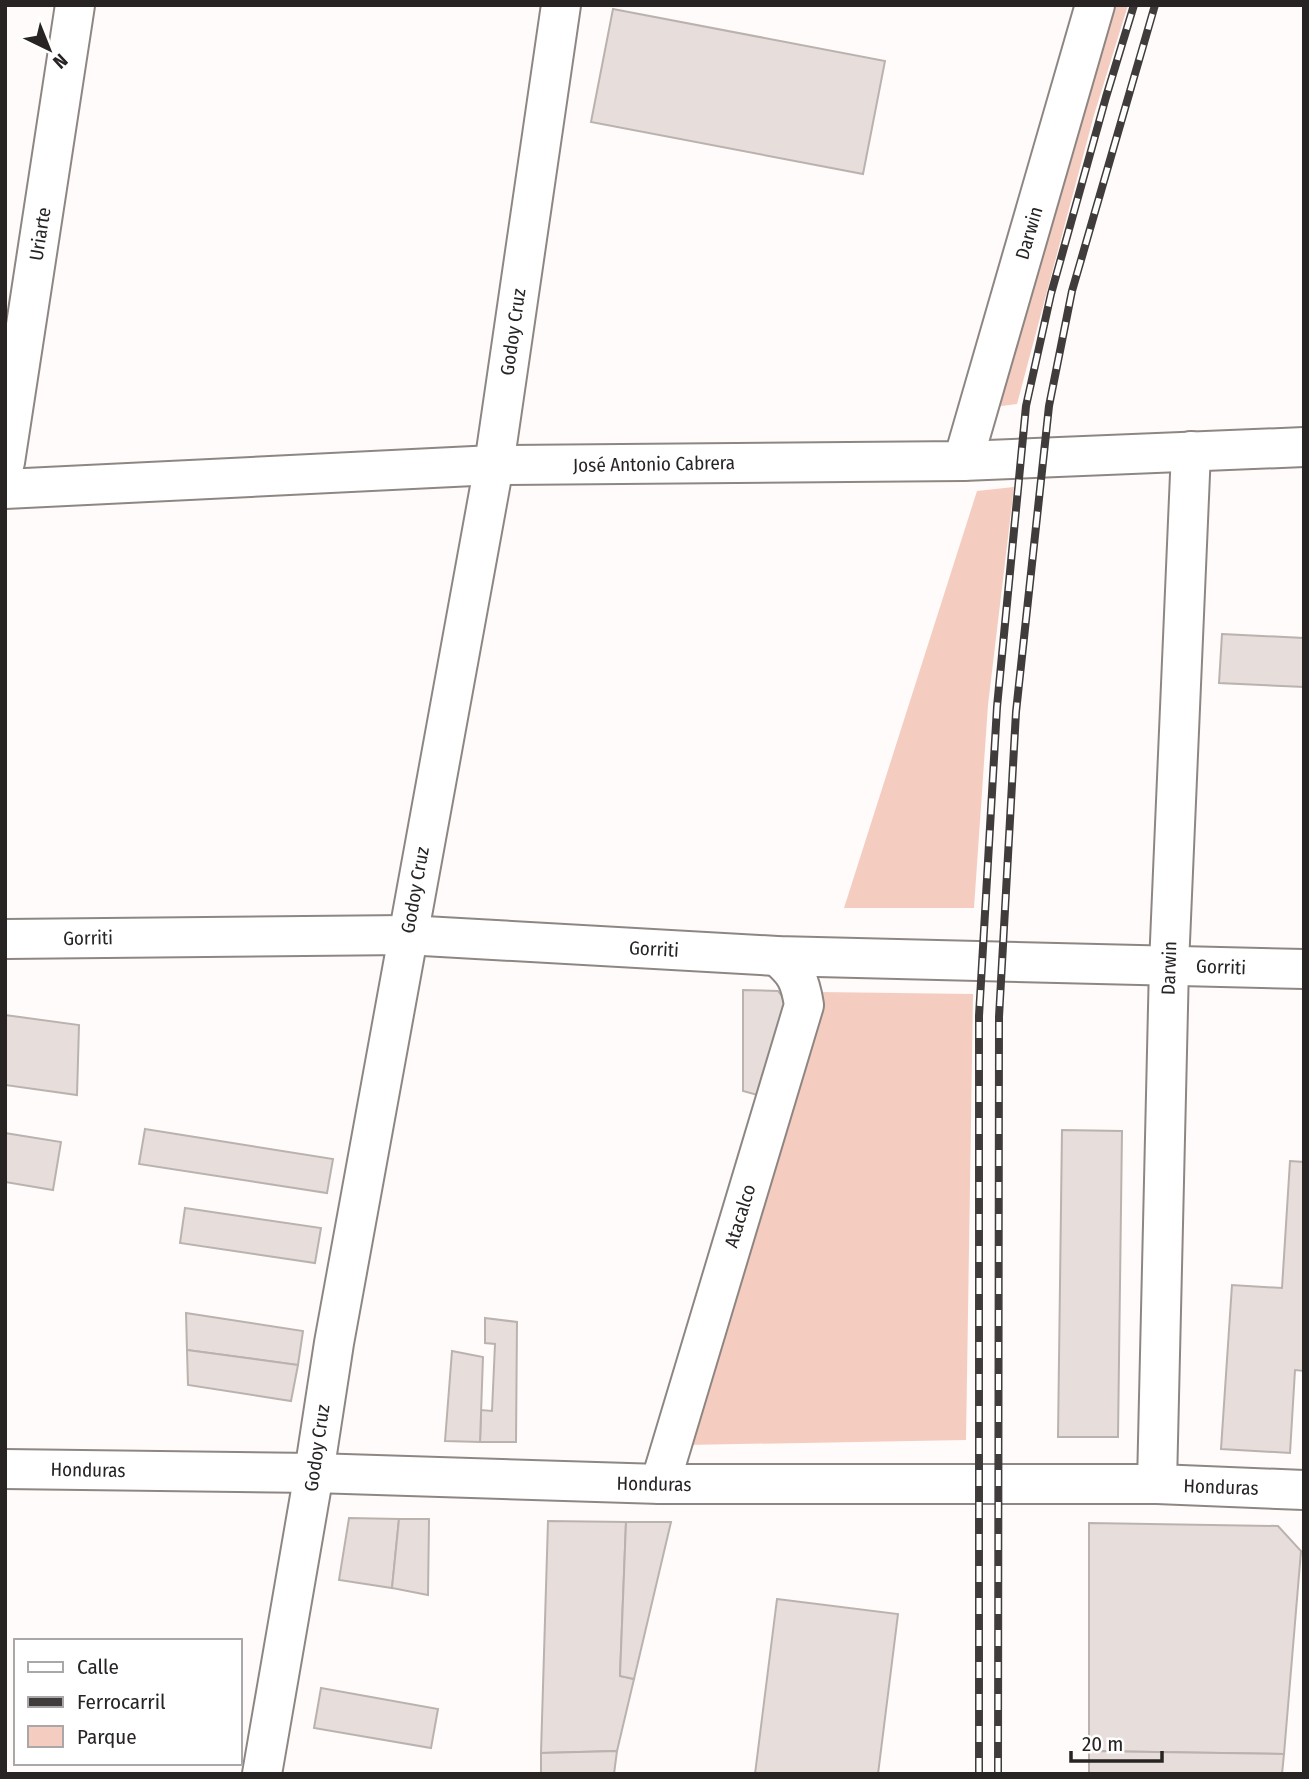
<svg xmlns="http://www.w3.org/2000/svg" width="1309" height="1779" font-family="'Fira Sans Condensed',sans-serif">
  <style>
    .green { fill: #f4cdc0 }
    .building { fill: #e7dedb; stroke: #bab2af; stroke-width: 2 }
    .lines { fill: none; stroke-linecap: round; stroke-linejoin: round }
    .minor-casing { stroke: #8e8683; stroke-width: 42 }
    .minor { stroke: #fff; stroke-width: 38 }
    .rail-casing { stroke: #3f3c3b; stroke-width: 8 }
    .rail { stroke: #fff; stroke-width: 5; stroke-dasharray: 16; stroke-linecap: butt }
    .labels { text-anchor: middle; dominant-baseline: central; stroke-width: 7; stroke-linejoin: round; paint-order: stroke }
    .street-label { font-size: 19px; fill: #272423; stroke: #fff }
  </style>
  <rect width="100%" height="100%" fill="#fefbfa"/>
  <g class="green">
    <polygon points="1108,5 1128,5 1094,115 1017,404 994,407"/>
    <polygon points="1014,487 988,705 974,908 844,908 977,491"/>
    <polygon points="819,992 973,994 966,1440 686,1445"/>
  </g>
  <g class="building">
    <polygon points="613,9 885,61 863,174 591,122"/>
    <polygon points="1222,634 1304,638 1304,687 1219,683"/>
    <polygon points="743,990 778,991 792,1009 765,1097 743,1091"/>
    <polygon points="5,1015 79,1025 77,1095 5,1085"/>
    <polygon points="145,1129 333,1159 327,1193 139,1164"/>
    <polygon points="1062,1130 1122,1131 1118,1437 1058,1437"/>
    <polygon points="5,1133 61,1142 53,1190 5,1182"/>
    <polygon points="1290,1161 1304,1162 1304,1371 1295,1370 1290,1453 1221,1449 1232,1285 1282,1288"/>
    <polygon points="185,1208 321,1228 315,1263 180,1243"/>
    <polygon points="186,1313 303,1331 298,1365 187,1350"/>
    <polygon points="485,1318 517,1322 516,1442 480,1442 481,1410 492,1411 495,1344 485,1343"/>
    <polygon points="187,1350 298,1365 291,1401 188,1385"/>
    <polygon points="452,1351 483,1357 480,1442 445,1441"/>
    <polygon points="349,1518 399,1519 392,1588 339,1580"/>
    <polygon points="399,1519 429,1519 428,1595 392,1588"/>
    <polygon points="548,1521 626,1522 620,1676 634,1679 617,1751 541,1753"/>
    <polygon points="626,1522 671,1522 634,1679 620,1676"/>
    <polygon points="1089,1523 1278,1526 1301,1551 1284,1754 1089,1751"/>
    <polygon points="777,1599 898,1614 878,1774 755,1774"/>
    <polygon points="321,1688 438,1709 431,1748 314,1728"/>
    <polygon points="617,1751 614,1774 541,1774 541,1753"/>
    <polygon points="1089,1751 1284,1754 1282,1774 1089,1774"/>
  </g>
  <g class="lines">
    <g class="minor-casing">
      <g id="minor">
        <polyline points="963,461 1095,5"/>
        <polyline points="5,462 75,5"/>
        <polyline points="5,489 494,465 963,461 1304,447"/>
        <polyline points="5,939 406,935 777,956 1304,969"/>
        <polyline points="5,1469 314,1473 660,1484 1157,1484 1304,1490"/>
        <path d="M660,1484L804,1005C800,980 796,972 777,956"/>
        <polyline points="1157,1484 1169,965 1191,451"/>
        <polyline points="262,1774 314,1473 334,1343 494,465 561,5"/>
      </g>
    </g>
    <use href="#minor" class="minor"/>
    <g class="rail-casing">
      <g id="rail">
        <polyline points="979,1774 979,1016 997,707 1026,406 1051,294 1106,97 1134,5"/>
        <polyline points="998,1774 999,1017 1016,712 1049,406 1072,291 1155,5"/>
      </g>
    </g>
    <use href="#rail" class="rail"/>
  </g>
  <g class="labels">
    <g class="street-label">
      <text transform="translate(1029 233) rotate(-74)">Darwin</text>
      <text transform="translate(40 234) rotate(-81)">Uriarte</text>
      <text transform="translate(513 332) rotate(-82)">Godoy Cruz</text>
      <text transform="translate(654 464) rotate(-1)">José Antonio Cabrera</text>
      <text transform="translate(415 890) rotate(-80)">Godoy Cruz</text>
      <text transform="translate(88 938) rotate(-1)">Gorriti</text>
      <text transform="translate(654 949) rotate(3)">Gorriti</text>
      <text transform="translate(1221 967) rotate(2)">Gorriti</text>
      <text transform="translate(1169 968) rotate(-88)">Darwin</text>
      <text transform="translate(740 1216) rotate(-73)">Atacalco</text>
      <text transform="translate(317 1448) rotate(-82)">Godoy Cruz</text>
      <text transform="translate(88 1470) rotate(1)">Honduras</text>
      <text transform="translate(654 1484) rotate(1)">Honduras</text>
      <text transform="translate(1221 1487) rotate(2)">Honduras</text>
    </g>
  </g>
  <rect width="1309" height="1779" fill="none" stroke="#272423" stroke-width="14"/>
  <rect x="14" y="1639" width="228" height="126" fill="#ffffff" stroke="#a9a7a7" stroke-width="2"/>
  <rect x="28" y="1662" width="35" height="10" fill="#ffffff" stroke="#a9a7a7" stroke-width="2"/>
  <text x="77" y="1674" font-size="21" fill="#272423">Calle</text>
  <rect x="28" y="1697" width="35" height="10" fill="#3f3c3b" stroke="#a9a7a7" stroke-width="2"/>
  <text x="77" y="1709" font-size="21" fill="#272423">Ferrocarril</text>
  <rect x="28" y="1726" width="35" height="21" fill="#f4cdc0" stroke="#a9a7a7" stroke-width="2"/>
  <text x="77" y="1744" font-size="21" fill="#272423">Parque</text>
  <g transform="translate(49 49) rotate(137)" stroke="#ffffff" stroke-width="5" paint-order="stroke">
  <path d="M0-5L12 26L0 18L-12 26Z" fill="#272423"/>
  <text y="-10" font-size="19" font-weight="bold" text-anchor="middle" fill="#272423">N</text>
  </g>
  <path d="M1071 1751v10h91v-10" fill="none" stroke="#272423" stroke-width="3.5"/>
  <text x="1082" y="1751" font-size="21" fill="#272423" stroke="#ffffff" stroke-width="5" paint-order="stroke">20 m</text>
</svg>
